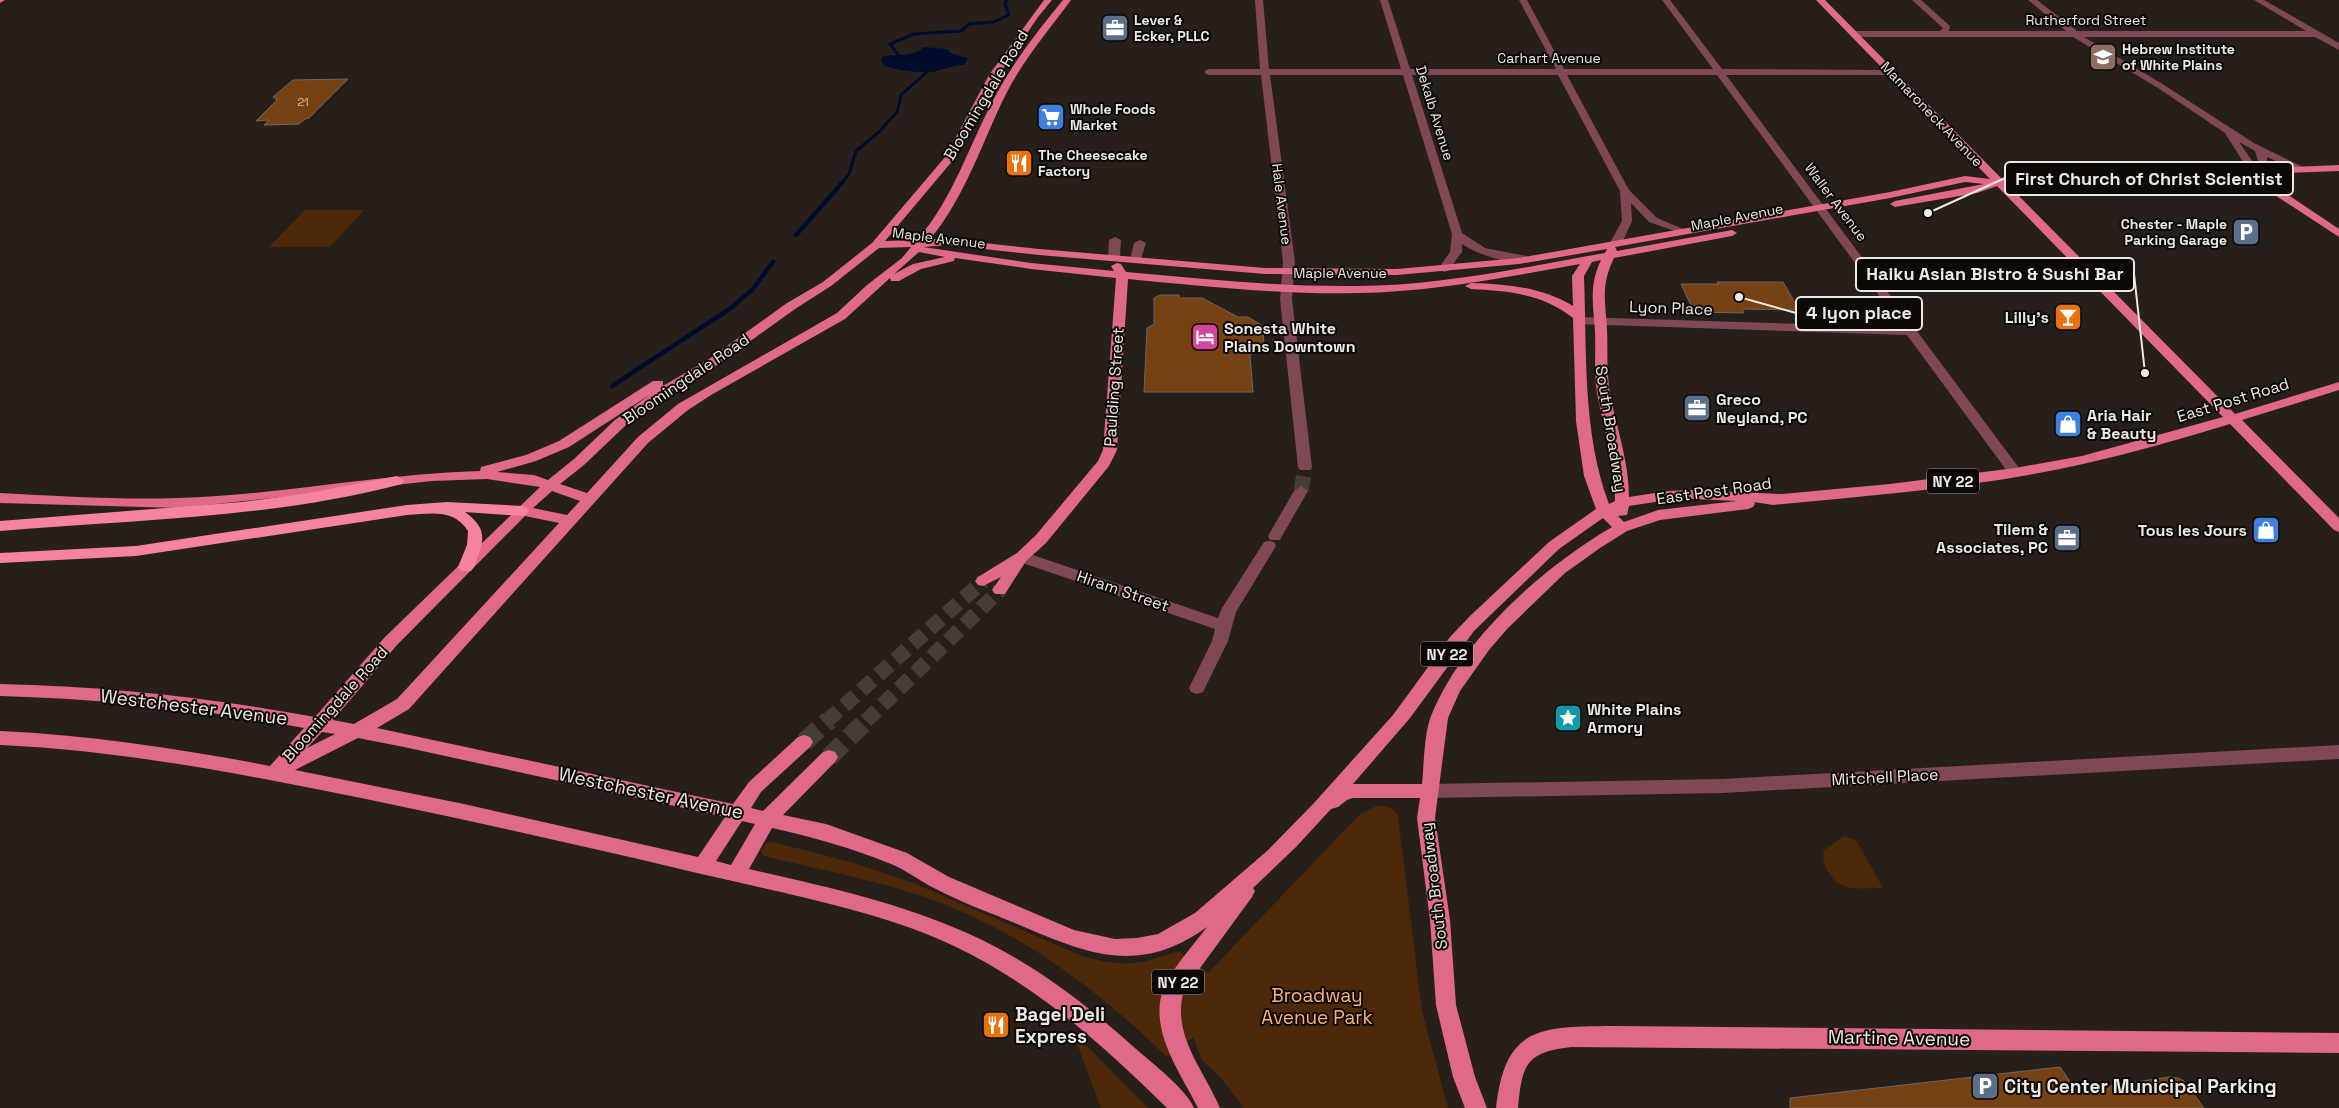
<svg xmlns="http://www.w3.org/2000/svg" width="2339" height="1108" font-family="'Space Grotesk',sans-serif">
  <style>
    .green { fill: #4d2909 }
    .water { fill: #000c2b }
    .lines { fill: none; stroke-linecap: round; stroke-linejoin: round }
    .stream-far1 { stroke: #000c2b; stroke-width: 3 }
    .stream { stroke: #000c2b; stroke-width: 4.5 }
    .building { fill: #764113; stroke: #70665f }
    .minor-tunnel { stroke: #453d38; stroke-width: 15; stroke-dasharray: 15 8; stroke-linecap: butt }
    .major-tunnel-far1 { stroke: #453d38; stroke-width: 15; stroke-dasharray: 15 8; stroke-linecap: butt }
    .major-tunnel { stroke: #453d38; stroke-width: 19; stroke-dasharray: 19 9; stroke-linecap: butt }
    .minor { fill: #804754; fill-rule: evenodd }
    .major { fill: #e06988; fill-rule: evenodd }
    .highway { fill: #f684a0; fill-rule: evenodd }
    .labels { text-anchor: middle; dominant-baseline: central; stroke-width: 4; stroke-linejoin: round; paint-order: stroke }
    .far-number-label { font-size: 11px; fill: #d1bfb0 }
    .far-poi-label { font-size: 14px; font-weight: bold; fill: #efe9e5; stroke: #0d0907; text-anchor: start }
    .far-street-label { font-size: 14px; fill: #efe9e5; stroke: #0d0907 }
    .shield { fill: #0d0907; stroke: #aba6a2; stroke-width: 1 }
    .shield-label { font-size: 15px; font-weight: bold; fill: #efe9e5 }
    .street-label { font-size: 16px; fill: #efe9e5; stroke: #0d0907 }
    .poi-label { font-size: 16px; font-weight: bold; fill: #efe9e5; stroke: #0d0907; text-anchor: start }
    .near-street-label { font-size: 19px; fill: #efe9e5; stroke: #0d0907 }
    .near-park-label { font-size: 19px; fill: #feb177; stroke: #0d0907 }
    .near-poi-label { font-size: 19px; font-weight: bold; fill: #efe9e5; stroke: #0d0907; text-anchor: start }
    .leader { fill: none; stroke: #efe9e5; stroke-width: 2 }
    .callout-dot { fill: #efe9e5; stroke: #0d0907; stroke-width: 2 }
    .callout { fill: #0d0907; stroke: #efe9e5; stroke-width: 2 }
    .callout-label { font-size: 18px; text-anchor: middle; font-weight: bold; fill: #efe9e5 }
  </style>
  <rect width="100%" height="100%" fill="#271f19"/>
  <g class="green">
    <polygon points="305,210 364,210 330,247 269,247"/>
    <path d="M1376,806C1386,805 1393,808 1398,816L1422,1011L1448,1108H1244L1221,1078L1202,1060L1193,1037L1167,1057C1098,990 1027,936 936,901C881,881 822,870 764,856L761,851L766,843L773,842L854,863L911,882L1082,956C1122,967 1138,966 1178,951L1208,973L1359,815Z"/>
    <path d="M1844,836L1856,840L1883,888C1863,888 1840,893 1829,873C1824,865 1822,859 1824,850Z"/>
    <polygon points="1079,1038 1148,1108 1101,1108 1076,1041"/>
  </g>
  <path class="water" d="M923,47L947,49L950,53L968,58L964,65C953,65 943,70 932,72C921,73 895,70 885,66L881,60L883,56C895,54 914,58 923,47Z"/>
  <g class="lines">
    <g class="stream-far1">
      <polyline points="904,57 900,57 890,44 914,34 961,31 969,24 993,22 1009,15 1005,4 1007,0"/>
      <polyline points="841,184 849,174 856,151 879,132 897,112 901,95 928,71 931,65"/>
    </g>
    <g class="stream">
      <polyline points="796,235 842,183"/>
      <polyline points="612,386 731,308 752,290 773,262"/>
    </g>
  </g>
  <g class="building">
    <polygon points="348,79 309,118 305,119 299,124 264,125 269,120 256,121 277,100 273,97 293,80"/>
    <polygon points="1717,282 1783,282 1799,310 1742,309 1744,313 1694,312 1681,284 1719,284"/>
    <polygon points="1160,295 1179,295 1179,298 1202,298 1238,317 1248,317 1263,326 1264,347 1250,355 1253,392 1144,392 1147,328 1154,324 1154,298"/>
    <polygon points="2060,1067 2078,1093 2108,1089 2110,1086 2169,1077 2178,1078 2184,1081 2204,1108 1790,1108 1790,1098"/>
  </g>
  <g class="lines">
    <polyline class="minor-tunnel" points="1301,491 1305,467"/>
    <g class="major-tunnel-far1">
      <polyline points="827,721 983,581"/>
      <polyline points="866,721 1000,590"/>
    </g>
    <g class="major-tunnel">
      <polyline points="804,742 829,720"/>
      <polyline points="829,757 867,720"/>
    </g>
    <g class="minor">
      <path d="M1255,0H1263L1269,69H1401L1380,0H1388L1410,69H1556L1519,0H1527L1564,69H1713L1662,0H1670L1722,69L1893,70V74L1890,75H1726L2022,472L2020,475H2010L1907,335L1576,324L1574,321L1580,317L1902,327L1717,75H1567L1629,190L1657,218L1688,231L1683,234L1649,222L1631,203L1632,221L1622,243L1616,246L1610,243L1622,221L1620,191L1558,75H1412L1462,233L1485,248L1526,256L1532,259C1520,270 1474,253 1462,244V252L1448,271L1444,272L1438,269L1450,252L1452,234L1403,75H1270L1295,262L1292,299L1312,467L1310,470H1300L1298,467L1280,299L1283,262L1261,75H1208L1204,72L1208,69H1260Z"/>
      <path d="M1912,0H1921L1950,26L1949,31H2066L2028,0H2037L2077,31H2306L2254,0H2264L2339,43V50L2315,37H2084L2164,85L2254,143L2307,169L2306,171H2298L2267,157V164L2254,174L2250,173L2225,133L2158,88L2073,37H1855L1851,34L1855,31H1940L1943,28ZM2239,142L2255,151L2258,161L2255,165Z"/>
      <polygon points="1115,237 1121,240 1120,258 1114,261 1108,258 1109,240"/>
      <polygon points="1140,240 1146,243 1140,262 1132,262 1130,260 1134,243"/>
      <polygon points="1301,486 1308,491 1282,536 1280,540 1270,540 1268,536 1294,491"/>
      <polygon points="1269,541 1274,542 1276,546 1236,612 1228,641 1203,692 1197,694 1191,692 1189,688 1212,641 1215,629 1017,561 1014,557 1017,553 1027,553 1218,618 1222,608 1264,542"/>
      <polygon points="2339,745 2339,759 1723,793 1430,798 1424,796 1421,791 1424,786 1430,784 1723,779"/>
    </g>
    <g class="major">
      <polygon points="0,0 5,0 0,3"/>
      <path d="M1044,0H1052L1038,17L999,75L954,159L885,241L917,240C954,198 970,142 997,93C1015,60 1039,29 1063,0H1071C1049,30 1023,60 1006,94C982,142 965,198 930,239H948L1039,249L1265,268L1397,269L1519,258L1890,192L1965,176L1990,179L1816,0H1825L2003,180L2339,165V171L2263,174L2272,184L2339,229V237L2264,188L2252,175L2009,186L2235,414L2339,382V390L2242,420L2339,518V532L2334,530L2230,424C2181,439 2132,453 2083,464C1981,487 1876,495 1773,505L1754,502L1755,504L1753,507L1748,509L1660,520L1627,531L1600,548L1565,573L1508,628L1489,650L1460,691L1448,718L1435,818L1450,920L1456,1005L1475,1077L1487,1108H1465L1453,1077L1436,1005L1430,920L1417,818L1420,798H1353L1347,800L1338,807L1331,809L1296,847L1253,888L1255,891L1252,897L1184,990C1171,1035 1203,1068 1220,1108H1198C1179,1070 1143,1023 1168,979C1179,961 1194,944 1207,927C1138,977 1085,953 1015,923C988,912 960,902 934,888C920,881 906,870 891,864C852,848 813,837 772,828L749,869C823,886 898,902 967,933C1030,961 1085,1003 1136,1049C1151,1062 1187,1090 1194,1108H1167C1103,1045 1036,985 954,946C899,920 840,906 781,892C732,881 683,870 634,858C529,834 423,810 316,789C211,768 107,750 0,745V731C91,735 181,749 270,766L304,728C204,709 102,699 0,696V684C106,686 211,698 315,717L385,637L540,487L487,479L432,481L179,508L0,503V493C59,496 119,500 178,498C279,495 379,474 480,471L481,467L526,455L559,441L653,381H663V386L709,359L787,303L823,282L872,243L946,156L989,75ZM1965,182L1984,184L1895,201L1890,204L1895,207L1977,193L1997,186L2223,417L2082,456L2015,468L1890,484L1782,494L1692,490L1668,491L1629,497C1629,465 1619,435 1612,404C1606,379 1608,354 1607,328C1605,299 1601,285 1614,258L1732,236L1737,233L1732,230L1617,251L1615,247L1890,198ZM948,245L1039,255L1265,274L1397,275L1519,264L1607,249L1605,253C1525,267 1439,286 1357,286C1280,287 1203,279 1126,272L1121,264L1117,263L1111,266L1114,271L1031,263L923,247ZM911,247L902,258L867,285L837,313L678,404L638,437L587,493L560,484L584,465L625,426L670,393L717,365L795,309L831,286L879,248ZM919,252L945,257L913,264L894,274ZM955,258L1031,269L1116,278L1103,450L1098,461L1036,535L1017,553L978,577L975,581L978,585L983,586L1001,577L992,590L995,594H1005L1026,561L1046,543L1109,466L1117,450L1128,279C1202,286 1283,295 1358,293C1432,292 1507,277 1580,264L1572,276L1573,306C1542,287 1507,284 1471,283L1465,286L1471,289C1509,291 1543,294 1573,318L1576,421L1584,476L1596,509L1549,542L1470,616L1450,637L1393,715L1314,803L1267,851L1195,913L1158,934L1137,938L1115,939L1074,930L949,877L907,853L826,824L783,815L835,762L838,757L835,752L829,750L823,752L763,811L751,808L761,792L810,747L813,742L810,737L804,735L798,737L749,782L733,804L377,728L409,709L648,443L688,410L711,395L845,319L890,278L891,281H899L921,269L954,261ZM1601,260C1589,285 1593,304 1595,331C1596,355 1593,379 1599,403C1606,437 1615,466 1615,501L1609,504C1582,432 1587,351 1584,276L1592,262ZM651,394L615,420L574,459L548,480L534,475L497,472L536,461L569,447ZM552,491L580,501L567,515L533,508ZM1692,499L1737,501L1658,510L1624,522L1618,516L1627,515L1629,506L1668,500ZM525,516L559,523L397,699L354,724L333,720L397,645ZM1603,518L1612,527C1542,568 1462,639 1431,716C1424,734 1424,764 1422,784H1353L1410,718L1474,631L1559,549ZM322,732L335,734L307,748ZM358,738L404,747L725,817L698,857L464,804L295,770ZM742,821L755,824L731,865L716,861Z"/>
      <path d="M1613,1026L2339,1033V1053L1571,1047C1525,1052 1522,1066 1518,1108H1496C1505,1025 1541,1027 1613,1026Z"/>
    </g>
    <g class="highway">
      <path d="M397,476L404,481L402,484C274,518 131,520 0,531V521L242,502L309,493Z"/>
      <path d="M447,502L522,506L527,508L529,511L527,514L522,516L465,512C490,530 483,543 474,567L471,571H461L458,567L467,545L468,531C453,508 431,514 407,515L136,556L0,563V553L136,546L407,505Z"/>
    </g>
  </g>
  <defs>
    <g id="office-square" transform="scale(1.4375)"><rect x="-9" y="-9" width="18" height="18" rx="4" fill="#5c6f8a" stroke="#0d0907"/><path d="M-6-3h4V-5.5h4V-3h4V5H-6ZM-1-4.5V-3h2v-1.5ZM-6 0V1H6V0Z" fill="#fff"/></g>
    <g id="school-square" transform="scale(1.4375)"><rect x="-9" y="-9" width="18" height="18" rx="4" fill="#8d6e63" stroke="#0d0907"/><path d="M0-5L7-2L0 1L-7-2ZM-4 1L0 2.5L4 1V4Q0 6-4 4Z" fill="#fff"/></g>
    <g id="supermarket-square" transform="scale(1.4375)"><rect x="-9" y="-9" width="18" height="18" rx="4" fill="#3f7fe0" stroke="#0d0907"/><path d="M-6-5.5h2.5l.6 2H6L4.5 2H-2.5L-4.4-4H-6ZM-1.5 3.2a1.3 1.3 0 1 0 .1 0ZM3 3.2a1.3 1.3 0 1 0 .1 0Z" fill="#fff"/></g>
    <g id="restaurant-square" transform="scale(1.4375)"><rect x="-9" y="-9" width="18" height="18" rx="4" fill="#e8710a" stroke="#0d0907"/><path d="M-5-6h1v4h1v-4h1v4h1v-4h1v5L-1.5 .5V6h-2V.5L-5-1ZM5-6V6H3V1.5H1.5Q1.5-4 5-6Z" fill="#fff"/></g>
    <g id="parking-square" transform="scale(1.4375)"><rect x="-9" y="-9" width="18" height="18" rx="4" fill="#5c6f8a" stroke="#0d0907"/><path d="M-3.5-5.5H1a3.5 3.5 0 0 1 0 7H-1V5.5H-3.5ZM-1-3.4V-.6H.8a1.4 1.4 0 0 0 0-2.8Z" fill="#fff"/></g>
    <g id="bar-square" transform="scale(1.4375)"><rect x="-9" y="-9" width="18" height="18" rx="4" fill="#e8710a" stroke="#0d0907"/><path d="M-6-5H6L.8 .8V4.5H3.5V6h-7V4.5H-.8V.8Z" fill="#fff"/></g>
    <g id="hotel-square" transform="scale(1.4375)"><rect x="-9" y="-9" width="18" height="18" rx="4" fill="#d1479c" stroke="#0d0907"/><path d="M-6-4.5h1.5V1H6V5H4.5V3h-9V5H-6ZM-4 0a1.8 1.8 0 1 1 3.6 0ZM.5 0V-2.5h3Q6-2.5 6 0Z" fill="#fff"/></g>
    <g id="shop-square" transform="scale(1.4375)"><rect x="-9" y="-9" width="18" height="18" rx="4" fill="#3f7fe0" stroke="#0d0907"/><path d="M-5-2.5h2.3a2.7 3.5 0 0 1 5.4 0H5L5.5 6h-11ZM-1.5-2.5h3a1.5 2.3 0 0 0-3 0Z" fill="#fff"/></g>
    <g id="sight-square" transform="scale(1.4375)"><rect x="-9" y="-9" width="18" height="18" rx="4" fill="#0f9aa8" stroke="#0d0907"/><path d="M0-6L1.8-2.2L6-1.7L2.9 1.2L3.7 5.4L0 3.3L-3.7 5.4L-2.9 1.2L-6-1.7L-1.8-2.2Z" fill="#fff"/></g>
  </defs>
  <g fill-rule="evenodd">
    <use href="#office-square" x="1115" y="28"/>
    <use href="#school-square" x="2103" y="57"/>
    <use href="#supermarket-square" x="1051" y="117"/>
    <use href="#restaurant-square" x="1019" y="163"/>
    <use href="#parking-square" x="2246" y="232"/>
    <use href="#bar-square" x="2068" y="317"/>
    <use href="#hotel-square" x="1205" y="337"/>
    <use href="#office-square" x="1697" y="408"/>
    <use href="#shop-square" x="2068" y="424"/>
    <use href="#shop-square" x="2266" y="530"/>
    <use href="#office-square" x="2067" y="538"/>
    <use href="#sight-square" x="1568" y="718"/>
    <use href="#restaurant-square" x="996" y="1025"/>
    <use href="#parking-square" x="1985" y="1086"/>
  </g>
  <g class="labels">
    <g class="far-number-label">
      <text x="303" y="102">21</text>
    </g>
    <g class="far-poi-label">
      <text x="1134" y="20">Lever &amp;<tspan x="1134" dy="16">Ecker, PLLC</tspan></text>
      <text x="2122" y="49">Hebrew Institute<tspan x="2122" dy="16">of White Plains</tspan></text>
      <text x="1070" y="109">Whole Foods<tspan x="1070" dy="16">Market</tspan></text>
      <text x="1038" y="155">The Cheesecake<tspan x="1038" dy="16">Factory</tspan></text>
      <text x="2227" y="224" text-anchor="end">Chester - Maple<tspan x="2227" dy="16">Parking Garage</tspan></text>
    </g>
    <g class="far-street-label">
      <text x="2086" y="20">Rutherford Street</text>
      <text x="1549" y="58">Carhart Avenue</text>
      <text transform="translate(1435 113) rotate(73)">Dekalb Avenue</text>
      <text transform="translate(1932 114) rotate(46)">Mamaroneck Avenue</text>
      <text transform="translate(1836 202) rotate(53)">Waller Avenue</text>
      <text transform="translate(1282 204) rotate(83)">Hale Avenue</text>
      <text transform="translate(1737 217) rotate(-11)">Maple Avenue</text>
      <text transform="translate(939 238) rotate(7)">Maple Avenue</text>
      <text x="1340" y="273">Maple Avenue</text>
    </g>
    <g class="shield">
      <rect x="1927" y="468.5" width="52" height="25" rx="4"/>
      <rect x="1421" y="641.5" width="52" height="25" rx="4"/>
      <rect x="1152" y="969.5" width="52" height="25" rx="4"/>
    </g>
    <g class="shield-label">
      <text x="1953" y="481">NY 22</text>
      <text x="1447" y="654">NY 22</text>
      <text x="1178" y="982">NY 22</text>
    </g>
    <g class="street-label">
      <text transform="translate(986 95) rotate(-59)">Bloomingdale Road</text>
      <text transform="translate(1671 308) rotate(2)">Lyon Place</text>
      <text transform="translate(686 379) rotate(-34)">Bloomingdale Road</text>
      <text transform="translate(1114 387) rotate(-86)">Paulding Street</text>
      <text transform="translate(2233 400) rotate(-17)">East Post Road</text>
      <text transform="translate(1611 429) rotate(81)">South Broadway</text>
      <text transform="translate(1714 491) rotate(-8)">East Post Road</text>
      <text transform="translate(1123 591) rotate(19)">Hiram Street</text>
      <text transform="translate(335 704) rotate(-48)">Bloomingdale Road</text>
      <text transform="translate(1885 777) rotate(-3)">Mitchell Place</text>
      <text transform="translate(1434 886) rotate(-97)">South Broadway</text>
    </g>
    <g class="poi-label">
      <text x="2049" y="317" text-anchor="end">Lilly's</text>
      <text x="1224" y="328">Sonesta White<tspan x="1224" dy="18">Plains Downtown</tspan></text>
      <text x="1716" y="399">Greco<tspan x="1716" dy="18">Neyland, PC</tspan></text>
      <text x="2087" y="415">Aria Hair<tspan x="2087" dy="18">&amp; Beauty</tspan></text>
      <text x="2048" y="529" text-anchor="end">Tilem &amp;<tspan x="2048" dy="18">Associates, PC</tspan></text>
      <text x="2247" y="530" text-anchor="end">Tous les Jours</text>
      <text x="1587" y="709">White Plains<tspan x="1587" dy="18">Armory</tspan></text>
    </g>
    <g class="near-street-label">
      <text transform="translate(194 707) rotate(7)">Westchester Avenue</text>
      <text transform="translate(651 793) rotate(12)">Westchester Avenue</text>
      <text transform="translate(1899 1038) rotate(1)">Martine Avenue</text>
    </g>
    <g class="near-park-label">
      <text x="1317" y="995">Broadway<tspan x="1317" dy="22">Avenue Park</tspan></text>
    </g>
    <g class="near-poi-label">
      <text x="1015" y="1014">Bagel Deli<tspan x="1015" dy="22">Express</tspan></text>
      <text x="2004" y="1086">City Center Municipal Parking</text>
    </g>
  </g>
  <path class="leader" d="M1928 213L2005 178M2145 373L2134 274M1739 297L1796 313"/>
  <g class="callout-dot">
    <circle cx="1928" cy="213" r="5"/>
    <circle cx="2145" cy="373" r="5"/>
    <circle cx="1739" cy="297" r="5"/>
  </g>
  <g class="callout">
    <rect x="2005" y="162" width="288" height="33" rx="5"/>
    <rect x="1856" y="258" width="278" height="33" rx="5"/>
    <rect x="1796" y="297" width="126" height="33" rx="5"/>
  </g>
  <g class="callout-label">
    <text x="2149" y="185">First Church of Christ Scientist</text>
    <text x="1995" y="280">Haiku Asian Bistro &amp; Sushi Bar</text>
    <text x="1859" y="319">4 lyon place</text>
  </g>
</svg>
